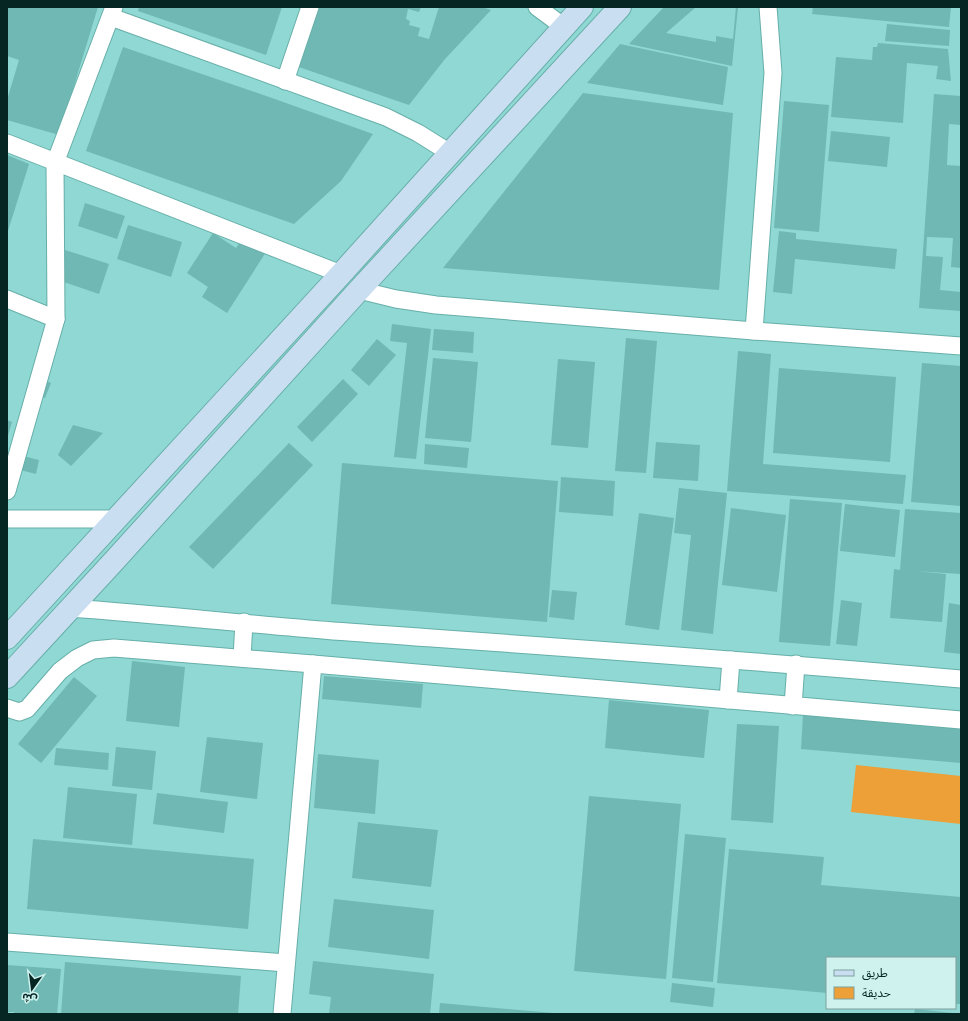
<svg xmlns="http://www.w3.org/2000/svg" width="968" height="1021" font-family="'Source Serif 4','Noto Sans Arabic',serif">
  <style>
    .green { fill: #ed9f38 }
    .building { fill: #70b8b3 }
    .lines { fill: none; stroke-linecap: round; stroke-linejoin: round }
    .minor-casing { stroke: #67afa9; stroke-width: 19 }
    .secondary-casing { stroke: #67afa9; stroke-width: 24 }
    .minor { stroke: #fff; stroke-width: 17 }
    .secondary { stroke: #cadef2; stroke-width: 22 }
  </style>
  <rect width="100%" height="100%" fill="#8fd8d3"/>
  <polygon class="green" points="856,765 961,776 961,824 851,812"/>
  <g class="building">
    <polygon points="7,7 98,7 59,135 7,120 7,100 19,60 7,56"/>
    <polygon points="139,7 282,7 266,55 138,11"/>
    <polygon points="313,7 421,7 419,12 408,9 406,19 410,21 409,25 420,28 418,36 429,39 439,7 482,7 491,10 445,59 409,105 293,65"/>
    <polygon points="664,7 696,7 666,33 716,42 716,36 733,39 736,7 738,7 732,66 629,44"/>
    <polygon points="813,7 951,7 949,27 812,14"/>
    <polygon points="887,24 950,30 949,46 885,41"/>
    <polygon points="878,43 948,49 951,81 936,79 938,66 907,63 903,123 831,117 836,57 872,60 873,47 877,47"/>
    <polygon points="620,44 728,67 723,105 587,83"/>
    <polygon points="123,47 272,98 373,134 341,181 294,224 123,164 86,151"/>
    <polygon points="583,93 733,113 719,290 443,268"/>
    <polygon points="934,94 961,96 961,125 949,124 947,165 961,166 961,268 951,267 953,238 927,237 926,256 943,257 940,290 961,292 961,311 919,308"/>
    <polygon points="784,101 829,105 819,232 774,228"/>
    <polygon points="831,131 890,137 887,167 828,161"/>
    <polygon points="7,155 29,164 7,234"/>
    <polygon points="85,203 125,216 117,239 78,226"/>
    <polygon points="128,225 182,242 171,277 117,259"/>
    <polygon points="779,231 796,233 796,239 897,249 895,269 795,259 792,294 773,292"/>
    <polygon points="213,233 236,248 243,237 266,252 227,313 202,297 208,287 187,273"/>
    <polygon points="62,249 109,264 99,294 52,278"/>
    <polygon points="392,324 431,329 416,459 394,457 407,343 390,341"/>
    <polygon points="434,329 474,332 473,353 432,350"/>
    <polygon points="626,338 657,341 646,473 615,471"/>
    <polygon points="377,339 396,355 369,386 351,370"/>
    <polygon points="738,351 771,354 763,464 906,475 903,504 727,491"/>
    <polygon points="433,358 478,362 471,442 425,438"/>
    <polygon points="558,359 595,362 588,448 551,445"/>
    <polygon points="922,363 961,366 961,506 911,502"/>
    <polygon points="779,368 896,377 890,462 773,453"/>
    <polygon points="42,379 51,383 45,398 36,394"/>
    <polygon points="343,379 358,394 312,442 297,427"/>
    <polygon points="7,420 12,422 7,439"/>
    <polygon points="73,425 103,433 71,466 58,455"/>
    <polygon points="656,442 700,445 698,481 653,478"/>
    <polygon points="289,443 313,465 213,569 189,547"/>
    <polygon points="425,444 469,448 467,468 424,464"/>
    <polygon points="23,456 39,460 36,474 20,470"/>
    <polygon points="342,463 558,481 547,622 331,604"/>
    <polygon points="561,477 615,481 613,516 559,512"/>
    <polygon points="679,488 727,493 713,634 681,630 691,535 674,533"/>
    <polygon points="790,499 842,503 830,646 779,642"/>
    <polygon points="845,504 900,510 895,557 840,551"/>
    <polygon points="731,508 786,515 777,592 722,585"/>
    <polygon points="905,509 961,513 961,574 915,571 946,574 942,622 890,618 894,569 900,570"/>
    <polygon points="639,513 674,518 659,630 625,625"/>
    <polygon points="552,590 577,592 574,620 549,617"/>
    <polygon points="841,600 862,603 857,646 836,644"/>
    <polygon points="949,603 961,605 961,654 944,652"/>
    <polygon points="132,661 185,667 179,727 126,721"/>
    <polygon points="324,676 423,684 421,708 322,699"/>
    <polygon points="74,677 97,696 41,763 18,744"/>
    <polygon points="609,700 709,710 704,758 605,748"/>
    <polygon points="803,715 961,728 961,763 801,749"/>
    <polygon points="737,724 779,726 773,823 731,820"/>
    <polygon points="207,737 263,743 257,799 200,792"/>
    <polygon points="116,747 156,751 152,790 112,786"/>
    <polygon points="56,748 109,753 108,770 54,765"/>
    <polygon points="318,754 379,760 375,814 314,808"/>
    <polygon points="68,787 137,794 132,845 63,838"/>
    <polygon points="157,793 228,802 224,833 153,824"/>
    <polygon points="589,796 681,804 666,979 574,971"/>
    <polygon points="358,822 438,830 431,887 352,878"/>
    <polygon points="685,834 726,838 713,982 672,978"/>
    <polygon points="33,839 254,859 248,929 27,909"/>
    <polygon points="729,849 824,857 821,885 961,897 961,1004 955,1004 955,958 827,958 827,993 717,983"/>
    <polygon points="334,899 434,910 429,959 328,947"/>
    <polygon points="313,961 434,974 430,1014 329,1014 331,997 309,994"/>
    <polygon points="65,962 241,976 238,1014 61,1014"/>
    <polygon points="7,965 61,969 57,1014 14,1014 14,1012 7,1012"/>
    <polygon points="672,983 715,988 713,1007 670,1002"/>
    <polygon points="440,1003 553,1013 553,1014 439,1014"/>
    <polygon points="915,1009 953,1013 953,1014 914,1014"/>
  </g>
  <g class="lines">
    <g class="minor-casing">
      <g id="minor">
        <polyline points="537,7 564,27"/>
        <polyline points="111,17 386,117 418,133 450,153"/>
        <polyline points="285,81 310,7"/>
        <polyline points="7,143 341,274"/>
        <polyline points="359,290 396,299 436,305 754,331 961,346"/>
        <polyline points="7,299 56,319"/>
        <polyline points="754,331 773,73 768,7"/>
        <polyline points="7,491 56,319 55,163 114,7"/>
        <polyline points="7,519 116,519"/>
        <path d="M69,608C157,614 245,624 333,631C543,646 752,660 961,679"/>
        <polyline points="242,658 244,622"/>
        <polyline points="728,700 731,660"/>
        <polyline points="793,706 796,664"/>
        <polyline points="7,708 19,712 27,709 60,671 77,658 93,650 114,648 313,664 961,720"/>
        <polyline points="7,942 286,963"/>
        <polyline points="282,1014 313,664"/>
      </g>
    </g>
    <g class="secondary-casing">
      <g id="secondary">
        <polyline points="7,638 341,274 582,7"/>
        <polyline points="7,677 114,561 359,290 620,7"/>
      </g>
    </g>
    <use href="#minor" class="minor"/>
    <use href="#secondary" class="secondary"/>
  </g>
  <rect width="968" height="1021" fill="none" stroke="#062624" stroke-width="16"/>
  <rect x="826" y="957" width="130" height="52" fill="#cff2ee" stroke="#7fa09d"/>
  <rect x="834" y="970" width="20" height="6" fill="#cadef2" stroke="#7fa09d"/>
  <text x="862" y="977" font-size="12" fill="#062624">طريق</text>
  <rect x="834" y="987" width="20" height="12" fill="#ed9f38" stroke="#7fa09d"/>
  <text x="862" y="997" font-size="12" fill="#062624">حديقة</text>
  <g transform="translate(32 989) rotate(194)" stroke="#cff2ee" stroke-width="3" paint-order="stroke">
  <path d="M0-3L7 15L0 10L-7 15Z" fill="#062624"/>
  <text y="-6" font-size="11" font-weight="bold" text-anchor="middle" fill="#062624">ش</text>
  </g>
</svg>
